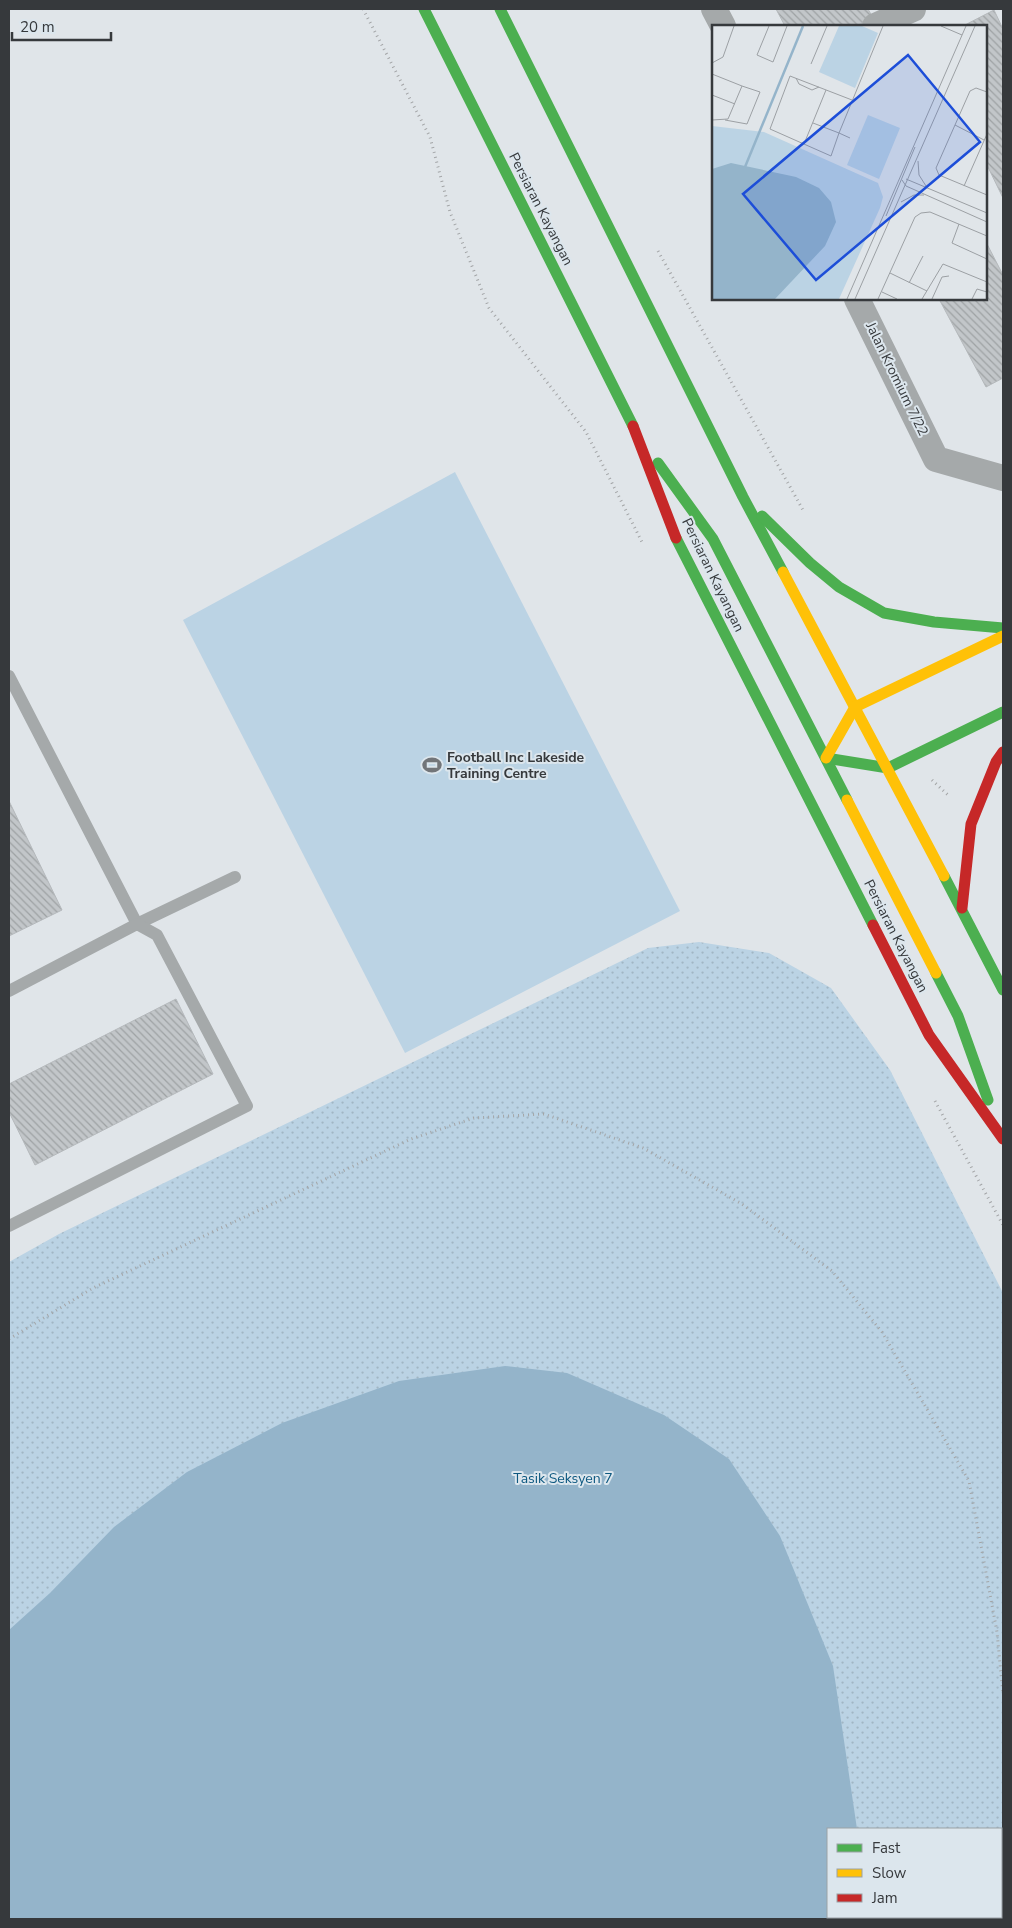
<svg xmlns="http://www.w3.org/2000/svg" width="1012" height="1928" font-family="'Nunito Sans',sans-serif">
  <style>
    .green { fill: url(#green-dots); fill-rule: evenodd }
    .pitch { fill: #bbd3e4 }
    .water { fill: #94b4ca }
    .building { fill: url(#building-back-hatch); stroke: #b5b9bc }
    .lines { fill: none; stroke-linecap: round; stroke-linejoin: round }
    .path { stroke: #a3a5a7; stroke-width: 3; stroke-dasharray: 1 4; stroke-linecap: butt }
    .lane { stroke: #a5a9aa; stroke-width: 12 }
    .street { stroke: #a5a9aa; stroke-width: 26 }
    .fast { stroke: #4caf50; stroke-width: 11 }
    .slow { stroke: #ffc107; stroke-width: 11 }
    .jam { stroke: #c62828; stroke-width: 11 }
    .labels { text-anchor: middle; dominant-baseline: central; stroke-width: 4; stroke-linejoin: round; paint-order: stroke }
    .street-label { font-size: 14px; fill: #36393c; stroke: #dce6ed }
    .poi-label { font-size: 14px; font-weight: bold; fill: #36393c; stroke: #dce6ed; text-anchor: start }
    .park-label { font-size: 14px; fill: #0d5880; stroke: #dce6ed }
    .inset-river { fill: none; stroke: #94b4ca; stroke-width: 2.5 }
    .inset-road { fill: none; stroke: #9ca0a4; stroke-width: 1 }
    .view { fill: #1d4ed8; fill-opacity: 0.15; stroke: #1d4ed8; stroke-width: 2.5 }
    .inset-edge { fill: none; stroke: #36393c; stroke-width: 2.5 }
  </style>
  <defs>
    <pattern id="green-dots" width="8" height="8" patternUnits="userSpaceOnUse" patternTransform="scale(1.25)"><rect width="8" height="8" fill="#bbd3e4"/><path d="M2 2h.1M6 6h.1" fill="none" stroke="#a1b6c4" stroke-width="1.8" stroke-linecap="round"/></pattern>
    <pattern id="building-back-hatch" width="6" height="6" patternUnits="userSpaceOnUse" patternTransform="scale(1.25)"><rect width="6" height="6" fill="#c2c6c9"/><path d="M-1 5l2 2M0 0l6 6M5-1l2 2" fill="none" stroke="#9ea2a4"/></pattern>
  </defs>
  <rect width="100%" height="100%" fill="#e0e5e9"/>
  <path class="green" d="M699,942L769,953L831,988L890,1070L1003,1293V1919H9V1262L59,1234L648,948ZM828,1829H1001V1917H828Z"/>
  <polygon class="pitch" points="455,472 680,911 405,1053 183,620"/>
  <polygon class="water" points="505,1366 567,1373 664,1415 729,1459 780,1536 833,1666 857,1829 828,1829 828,1917 868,1917 868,1919 9,1919 9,1630 50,1593 114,1527 187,1472 282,1423 399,1381"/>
  <g class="building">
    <polygon points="776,9 868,9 873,18 856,26 785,26"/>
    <polygon points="994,10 1003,29 1003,198 986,163 986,26 963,26"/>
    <polygon points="986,242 1003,275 1003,378 986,387 939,299 986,299"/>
    <polygon points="9,801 62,910 9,936"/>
    <polygon points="176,999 213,1074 35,1165 9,1112 9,1084"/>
  </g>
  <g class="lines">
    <g class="path">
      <polyline points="363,9 430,137 450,212 489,308 586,432 642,542"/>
      <polyline points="658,251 803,510"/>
      <polyline points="932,780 949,796"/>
      <polyline points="935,1101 1003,1225"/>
      <polyline points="9,1339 93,1288 411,1139 474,1118 544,1114 643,1148 742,1204 832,1271 882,1332 969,1481 997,1632 1003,1695"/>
    </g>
    <g class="lane">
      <polyline points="9,676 137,924 235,877"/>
      <polyline points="9,991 137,924 157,935 247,1106 9,1226"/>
    </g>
    <g class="street">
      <polyline points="714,9 723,26"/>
      <polyline points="875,26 913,9"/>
      <polyline points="857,299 936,459 1003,478"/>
    </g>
    <g class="fast">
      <polyline points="424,9 633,426"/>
      <polyline points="500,9 743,497 783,572"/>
      <polyline points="658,463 713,539 847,800"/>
      <polyline points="762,516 810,563 839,587 884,613 934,622 1003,628"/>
      <polyline points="676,538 873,925"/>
      <polyline points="826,758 888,768 1003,712"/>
      <polyline points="944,876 1003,990"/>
      <polyline points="936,973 958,1016 988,1100"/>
    </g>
    <g class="slow">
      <polyline points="783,572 944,876"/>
      <polyline points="826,758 855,707 1003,636"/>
      <polyline points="847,800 936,973"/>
    </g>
    <g class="jam">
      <polyline points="633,426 676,538"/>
      <polyline points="962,908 971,824 996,762 1003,752"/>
      <polyline points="873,925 929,1035 1003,1139"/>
    </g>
  </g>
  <defs>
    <g id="stadium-bare" transform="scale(1.5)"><path d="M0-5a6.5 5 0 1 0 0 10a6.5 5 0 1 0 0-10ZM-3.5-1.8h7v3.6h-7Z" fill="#727579" stroke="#dce6ed" stroke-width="2.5" paint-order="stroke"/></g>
  </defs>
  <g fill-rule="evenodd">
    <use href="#stadium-bare" x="432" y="765"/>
  </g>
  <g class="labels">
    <g class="street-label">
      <text transform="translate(541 209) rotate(63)">Persiaran Kayangan</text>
      <text transform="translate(897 379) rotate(64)">Jalan Kromium 7/22</text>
      <text transform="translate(713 575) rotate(64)">Persiaran Kayangan</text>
      <text transform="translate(896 936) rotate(63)">Persiaran Kayangan</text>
    </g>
    <g class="poi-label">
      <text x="447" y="757">Football Inc Lakeside<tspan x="447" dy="16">Training Centre</tspan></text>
    </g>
    <g class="park-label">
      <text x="563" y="1478">Tasik Seksyen 7</text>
    </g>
  </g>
  <g transform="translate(712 25)">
    <rect width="275" height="275" fill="#e0e5e9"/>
    <path d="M0,101L52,107L166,158L171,172L168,183L127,274H0Z" fill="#bbd3e4"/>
    <path d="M127,1H150L166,8L143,63L107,47ZM156,90L188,103L167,154L135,140Z" fill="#bbd3e4"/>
    <path d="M19,138L84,152L107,163L119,177L124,197L113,221L63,274H0V144Z" fill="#94b4ca"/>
    <path class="inset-river" d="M33,142L91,1"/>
    <path class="inset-road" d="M57,1L45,30L61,37L75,1M229,1L250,10M0,38L11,32L22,1M99,39L115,1M0,49L30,61L16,94L0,95M84,53L87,59L100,65L107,62M275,67L264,63L258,66L224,143L227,150L275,170M0,70L23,79M13,95L35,99L48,67L30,61M101,98L127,108L119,131L58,104L78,51L140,75M243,100L272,115M138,113L127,108L171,1M92,119L114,65M206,136L207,150L214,161M194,154L275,188M190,155L194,161L275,197M252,161L275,109M189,177L202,170H212M174,191L203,122M247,199L240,218L275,234M178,248L215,266M197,258L211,231M170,267L185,274M135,274L254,1M143,274L263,1M166,274L203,192L209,188L218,187L275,211M210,274L231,239L275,257M220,274L230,252L237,251M260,274L265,264L275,267"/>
    <path class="view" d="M196,30L268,117L104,255L31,169Z"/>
    <rect width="275" height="275" class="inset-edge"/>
  </g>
  <rect width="1012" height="1928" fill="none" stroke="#36393c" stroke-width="20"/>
  <rect x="827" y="1828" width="175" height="90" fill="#dce6ed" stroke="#9aa1a6"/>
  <rect x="837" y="1844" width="25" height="8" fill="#4caf50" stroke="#9aa1a6"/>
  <text x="872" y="1853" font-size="15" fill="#36393c">Fast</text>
  <rect x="837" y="1869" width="25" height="8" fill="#ffc107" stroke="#9aa1a6"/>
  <text x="872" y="1878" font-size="15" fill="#36393c">Slow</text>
  <rect x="837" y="1894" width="25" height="8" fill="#c62828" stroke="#9aa1a6"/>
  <text x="872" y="1903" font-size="15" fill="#36393c">Jam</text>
  <path d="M12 32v8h99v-8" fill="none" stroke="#36393c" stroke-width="2.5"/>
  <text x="20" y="32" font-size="15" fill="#36393c" stroke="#dce6ed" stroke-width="4" paint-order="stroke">20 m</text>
</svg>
